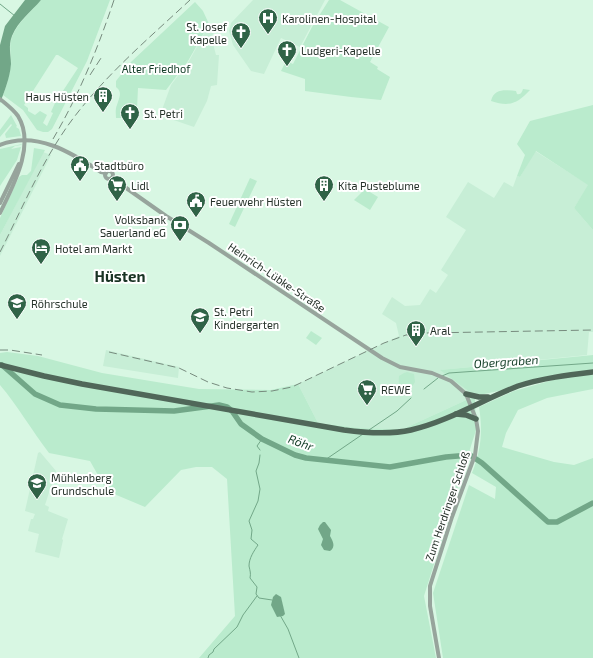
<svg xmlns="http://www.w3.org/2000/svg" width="593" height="658" font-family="'Exo 2',sans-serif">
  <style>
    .built { fill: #c7eed6 }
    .green { fill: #baebcd; fill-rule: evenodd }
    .water { fill: #72a788 }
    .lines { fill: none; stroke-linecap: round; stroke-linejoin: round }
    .stream { stroke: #72a788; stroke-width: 1 }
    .river { stroke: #72a788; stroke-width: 5.5 }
    .minor { stroke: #97a49c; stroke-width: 4 }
    .major { stroke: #506759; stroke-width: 5.5 }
    .rail { stroke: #778b7e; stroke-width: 1; stroke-dasharray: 8 4; stroke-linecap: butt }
    .labels { text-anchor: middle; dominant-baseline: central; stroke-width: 4; stroke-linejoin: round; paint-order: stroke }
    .poi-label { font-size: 11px; fill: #253129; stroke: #fff; text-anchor: start }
    .park-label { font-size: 11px; fill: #103b25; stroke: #fff }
    .street-label { font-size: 11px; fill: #253129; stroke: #fff }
    .water-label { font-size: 12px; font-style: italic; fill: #17412b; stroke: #fff }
    .district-label { font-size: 15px; font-weight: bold; fill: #193324; stroke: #fff }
  </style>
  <rect width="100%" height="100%" fill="#d8f7e3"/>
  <g class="built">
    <polygon points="253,0 325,0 300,47 281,38 264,74 251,71 233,45 229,31 231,23"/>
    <polygon points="209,25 214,33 211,36 216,55 219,55 217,85 211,86 207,101 194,127 162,116 163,107 171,85 189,61"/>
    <polygon points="535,151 589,185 574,208 593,230 593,332 589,332 587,355 441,370 475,396 403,429 360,428 318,423 298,384 399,336 396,323 382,314 392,297 405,306 420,305 430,289 436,293 448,275 441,270 466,230 446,217 468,182 494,198 504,182 513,187 517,176 520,177"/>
    <polygon points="43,152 51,155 0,256 0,235"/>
    <polygon points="106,350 179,367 178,378 103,366"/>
    <polygon points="40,452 56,471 45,505 49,507 48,511 68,519 62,539 63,540 59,558 35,552 39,534 28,531 31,519 33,519 35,514 25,511 38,453"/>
  </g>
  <g class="green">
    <path d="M41,0H110L87,61L52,129L48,132H43L37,130L23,110L3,95C7,86 9,75 11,65C12,55 8,47 12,37C18,22 31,12 41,0ZM56,55H58L78,68L55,103L51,112L53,113L47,126L43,123L47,115L40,111L35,115L28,111V108L24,105Z"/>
    <polygon points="329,0 340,0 389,27 370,62 378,67 377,69 390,77 381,100 351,97 305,91 305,79 281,71 286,61 293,64 312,27"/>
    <path d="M195,2L203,11L209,24L188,61L166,90L138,88L137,109L139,114H127L123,118H116C116,114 115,109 117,105C119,98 123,92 116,87V81L131,62Z"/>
    <path d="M523,89L530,90C517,104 509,107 491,101C494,88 506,90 516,91L517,94C521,95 522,92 523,89Z"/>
    <polygon points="593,105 593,230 574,208 588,185 536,151 520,177 517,176 525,155 517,144 530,121"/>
    <polygon points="11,115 17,126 16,127 19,129 21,136 6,138 5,134 12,125 11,124 0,137 0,130"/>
    <polygon points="22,144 21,145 15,146 11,149 21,147 17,160 0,186 0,149"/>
    <polygon points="34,148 45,150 0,235 0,218 19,177 22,175 27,175 31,171"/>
    <polygon points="250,178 257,181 235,227 229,224"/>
    <polygon points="365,189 378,197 370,210 354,200"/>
    <polygon points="311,331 322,338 316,345 306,338"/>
    <path d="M7,352L38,356L102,373L199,389L271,390L298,384L318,423L360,428L403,429L475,396L440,370L593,355V373L578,375H593V389L547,398L518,410L506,433L502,447L554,462L574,465L593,458V658H443L433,593L469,485L495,499L496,487L472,473C481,451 483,431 479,407L514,391L560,378L475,396L476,430L424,596L436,658H199L235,616L227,479L212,467H196L181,470L145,507L107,491L90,461L49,453C32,431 18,406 0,385V353Z"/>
    <path d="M407,372L414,374L415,382L406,396C400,390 398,385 399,376L404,373Z"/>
  </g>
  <g class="water">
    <path d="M25,0H41C31,12 18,21 12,36C8,46 11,54 11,64C10,77 5,90 0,103V45L5,26Z"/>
    <path d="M323,522H325L331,530L330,536C333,541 336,547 330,551L324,550L321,545L323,539L318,529L320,525Z"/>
    <polygon points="276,594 281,597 285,614 283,616 277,617 271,605 273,597"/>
  </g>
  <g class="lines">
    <g class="stream">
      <polyline points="0,4 15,16"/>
      <polyline points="442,376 449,373 593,363"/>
      <polyline points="424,389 438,378"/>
      <polyline points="369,430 397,411 411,398"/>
      <polyline points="260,450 257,446 262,439"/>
      <path d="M260,455L259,463L256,471L260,489L258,501L249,521L252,530L251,539L258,545C254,551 249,558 249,566C250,571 251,573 250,578L257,587L256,594L259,598L272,600"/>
      <polyline points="325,460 363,434"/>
      <polyline points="280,615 288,629 299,658"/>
      <polyline points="208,658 209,655 213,652 214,649 237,627 243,615 257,596"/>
    </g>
    <polyline class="river" points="2,365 35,394 60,405 96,409 174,411 219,405 227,407 232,411 241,424 262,439 295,455 306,458 390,467 446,457 470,455 482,463 548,522 557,522 593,503"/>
    <g class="minor">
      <path d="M0,99C6,104 13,109 18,116C36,145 13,186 0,213"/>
      <path d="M0,145C36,130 72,153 101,172L106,173"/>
      <circle cx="109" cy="175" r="4"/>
      <polyline points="112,178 166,216 209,243 382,358 400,367 432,373 451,381 466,394 476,419 478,431 475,455 452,517 430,586 430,606 439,658"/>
      <polyline points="0,203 19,164"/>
    </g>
    <g class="major">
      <path d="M0,365L44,376L82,384L344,430C366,433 389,435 411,430C449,421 482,400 518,386C543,378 568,375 593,372"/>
      <polyline points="466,394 479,397 488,397"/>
      <polyline points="456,414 466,415 476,419"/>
    </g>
    <g class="rail">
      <polyline points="90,75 103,55"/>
      <path d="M53,139C79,95 98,48 114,0"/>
      <path d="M0,252C22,209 41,163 69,124C103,77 148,39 190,0"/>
      <polyline points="0,350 10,350 42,355"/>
      <polyline points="109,352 179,368 208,382 227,388 252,392 272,391 292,387 384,343 406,335 427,333 593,330"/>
    </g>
  </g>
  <defs>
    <g id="hospital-pin" transform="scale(1)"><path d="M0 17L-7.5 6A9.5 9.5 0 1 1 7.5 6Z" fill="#306347" stroke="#fff"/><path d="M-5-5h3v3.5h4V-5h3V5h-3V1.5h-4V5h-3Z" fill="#fff"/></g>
    <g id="church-pin" transform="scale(1)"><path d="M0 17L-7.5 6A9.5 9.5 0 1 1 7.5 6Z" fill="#306347" stroke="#fff"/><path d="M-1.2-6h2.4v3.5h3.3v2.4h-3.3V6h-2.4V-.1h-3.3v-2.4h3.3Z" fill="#fff"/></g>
    <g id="building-pin" transform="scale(1)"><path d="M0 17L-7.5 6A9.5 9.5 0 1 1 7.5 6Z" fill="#306347" stroke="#fff"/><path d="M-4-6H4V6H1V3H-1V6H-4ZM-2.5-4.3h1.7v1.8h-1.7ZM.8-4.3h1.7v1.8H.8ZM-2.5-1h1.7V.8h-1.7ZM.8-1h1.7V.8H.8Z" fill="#fff"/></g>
    <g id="civic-pin" transform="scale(1)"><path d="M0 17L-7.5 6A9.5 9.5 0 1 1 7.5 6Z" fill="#306347" stroke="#fff"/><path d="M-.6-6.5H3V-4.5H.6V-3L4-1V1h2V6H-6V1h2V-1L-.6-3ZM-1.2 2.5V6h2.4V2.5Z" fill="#fff"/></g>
    <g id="supermarket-pin" transform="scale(1)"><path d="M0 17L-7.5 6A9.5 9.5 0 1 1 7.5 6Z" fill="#306347" stroke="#fff"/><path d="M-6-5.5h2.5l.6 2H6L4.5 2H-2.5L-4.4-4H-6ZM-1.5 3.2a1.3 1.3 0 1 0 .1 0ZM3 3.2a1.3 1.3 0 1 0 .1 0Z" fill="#fff"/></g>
    <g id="bank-pin" transform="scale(1)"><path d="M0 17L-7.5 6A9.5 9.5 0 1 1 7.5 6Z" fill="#306347" stroke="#fff"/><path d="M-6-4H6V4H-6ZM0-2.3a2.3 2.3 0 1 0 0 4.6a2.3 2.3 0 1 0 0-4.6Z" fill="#fff"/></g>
    <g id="hotel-pin" transform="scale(1)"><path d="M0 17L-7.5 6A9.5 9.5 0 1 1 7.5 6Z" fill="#306347" stroke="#fff"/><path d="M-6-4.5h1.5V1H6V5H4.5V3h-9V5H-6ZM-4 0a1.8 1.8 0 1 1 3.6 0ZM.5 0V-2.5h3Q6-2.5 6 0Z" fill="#fff"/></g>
    <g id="school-pin" transform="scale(1)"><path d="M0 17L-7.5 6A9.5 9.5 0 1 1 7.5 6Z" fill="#306347" stroke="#fff"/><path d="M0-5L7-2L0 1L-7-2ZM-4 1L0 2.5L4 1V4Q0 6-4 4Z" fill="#fff"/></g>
  </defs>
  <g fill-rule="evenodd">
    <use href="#hospital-pin" x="268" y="18"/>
    <use href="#church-pin" x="241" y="32"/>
    <use href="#church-pin" x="287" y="50"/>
    <use href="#building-pin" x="103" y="96"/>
    <use href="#church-pin" x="130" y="113"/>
    <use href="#civic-pin" x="80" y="165"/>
    <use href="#supermarket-pin" x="117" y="185"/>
    <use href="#building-pin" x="324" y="185"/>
    <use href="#civic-pin" x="196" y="201"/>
    <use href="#bank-pin" x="180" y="225"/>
    <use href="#hotel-pin" x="41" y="248"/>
    <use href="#school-pin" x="17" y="303"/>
    <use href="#school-pin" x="200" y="317"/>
    <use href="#building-pin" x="416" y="330"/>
    <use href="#supermarket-pin" x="367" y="389"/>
    <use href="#school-pin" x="37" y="483"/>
  </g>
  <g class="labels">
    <g class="poi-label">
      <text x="282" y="18">Karolinen-Hospital</text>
      <text x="227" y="26" text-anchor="end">St. Josef<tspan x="227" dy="13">Kapelle</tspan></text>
      <text x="301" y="50">Ludgeri-Kapelle</text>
      <text x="89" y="96" text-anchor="end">Haus Hüsten</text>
      <text x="144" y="113">St. Petri</text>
      <text x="94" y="165">Stadtbüro</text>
      <text x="131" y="185">Lidl</text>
      <text x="338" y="185">Kita Pusteblume</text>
      <text x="210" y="201">Feuerwehr Hüsten</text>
      <text x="166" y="219" text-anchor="end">Volksbank<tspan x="166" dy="13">Sauerland eG</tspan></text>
      <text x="55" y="248">Hotel am Markt</text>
      <text x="31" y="303">Röhrschule</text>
      <text x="214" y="311">St. Petri<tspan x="214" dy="13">Kindergarten</tspan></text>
      <text x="430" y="330">Aral</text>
      <text x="381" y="389">REWE</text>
      <text x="51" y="477">Mühlenberg<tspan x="51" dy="13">Grundschule</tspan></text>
    </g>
    <g class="park-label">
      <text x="156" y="68">Alter Friedhof</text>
    </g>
    <g class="street-label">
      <text transform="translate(277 277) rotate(34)">Heinrich-Lübke-Straße</text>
      <text transform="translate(447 506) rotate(-71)">Zum Herdringer Schloß</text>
    </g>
    <g class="water-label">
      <text transform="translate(506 361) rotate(-4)">Obergraben</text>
      <text transform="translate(301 442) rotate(20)">Röhr</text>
    </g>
    <g class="district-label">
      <text x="120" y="276">Hüsten</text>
    </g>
  </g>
</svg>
